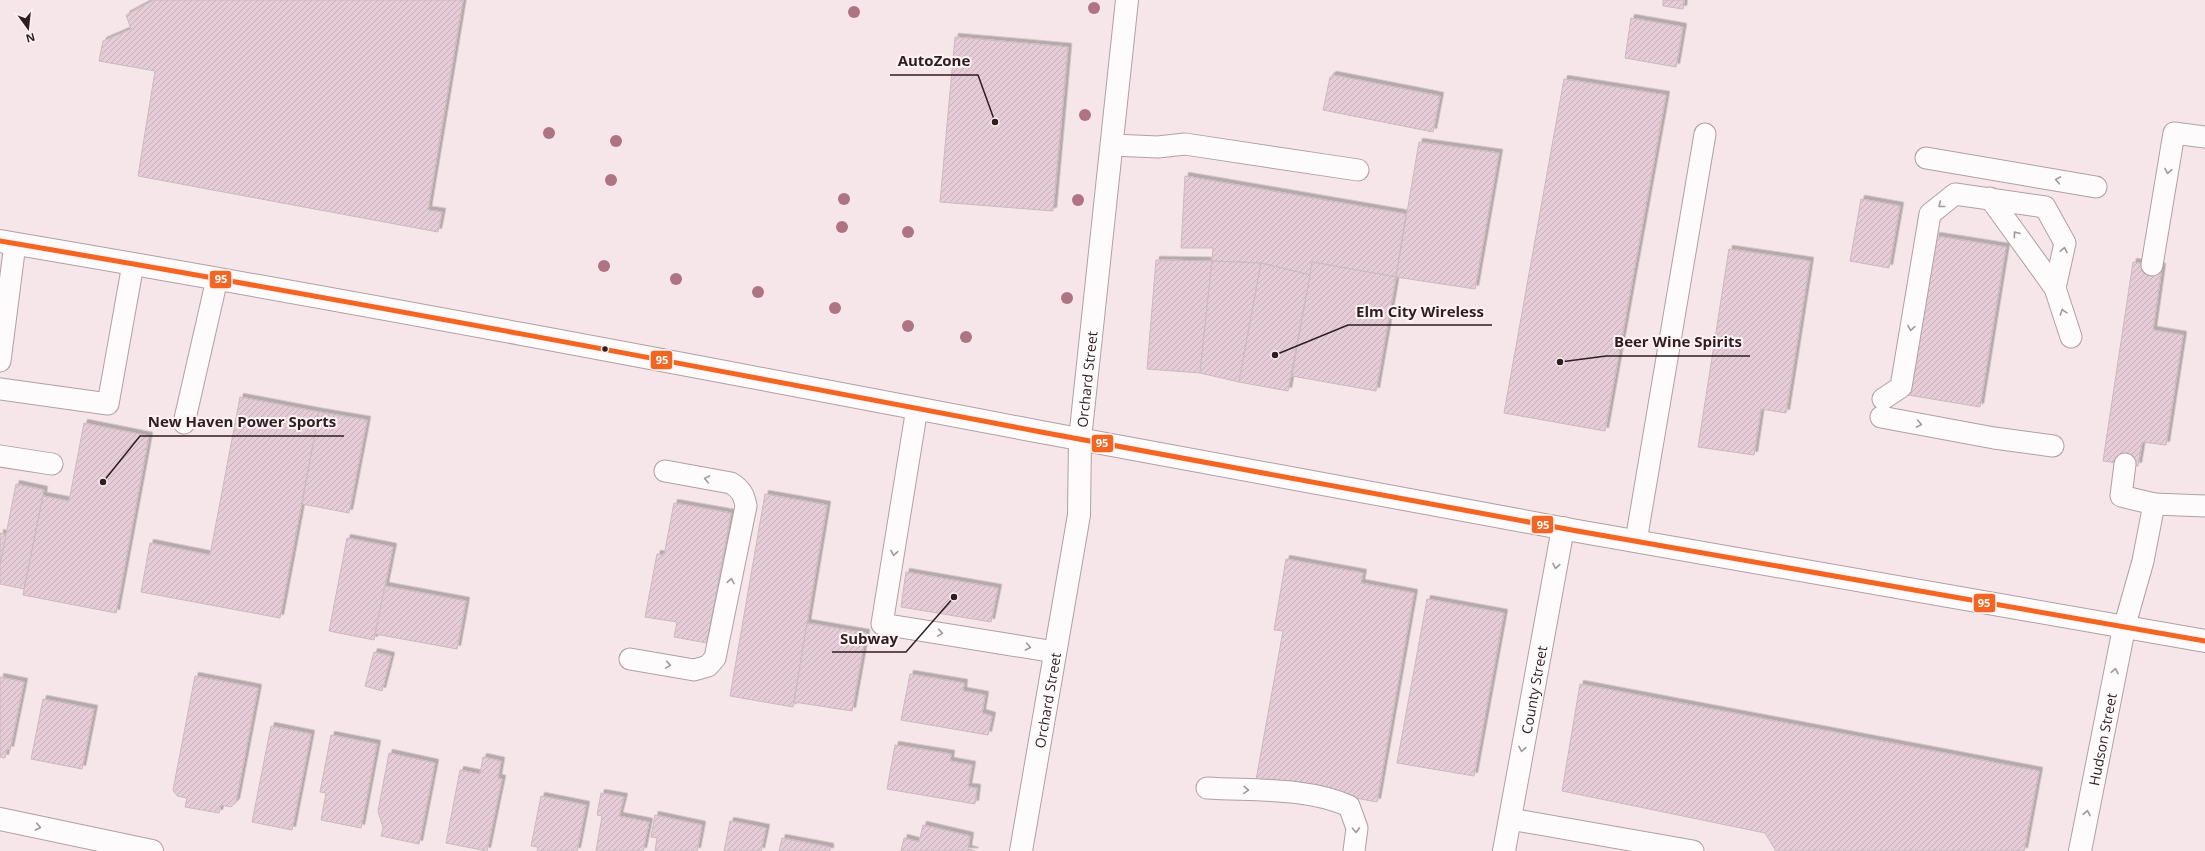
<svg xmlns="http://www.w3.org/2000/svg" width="2205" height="851" font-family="'Open Sans',sans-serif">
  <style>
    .building { fill: url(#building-hatch); stroke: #c9babf; filter: url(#shadow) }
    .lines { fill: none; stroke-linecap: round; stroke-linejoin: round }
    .lane-casing { stroke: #b0a0a3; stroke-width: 23 }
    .street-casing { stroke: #b0a0a3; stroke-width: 24 }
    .secondary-casing { stroke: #b0a0a3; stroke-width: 24 }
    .primary-casing { stroke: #b0a0a3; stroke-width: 24 }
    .lane { stroke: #fefbfc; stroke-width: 21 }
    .street { stroke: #fefbfc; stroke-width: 22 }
    .secondary { stroke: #fefbfc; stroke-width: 22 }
    .primary { stroke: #fefbfc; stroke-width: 22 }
    .bus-1-casing { stroke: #fdf3f4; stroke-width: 8 }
    .bus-1 { stroke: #f26522; stroke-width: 5 }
    .tree { fill: #ae7484 }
    .oneway { stroke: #a19799 }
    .bus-dot { fill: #2f1d20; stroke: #fdf3f4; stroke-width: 1.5 }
    .labels { text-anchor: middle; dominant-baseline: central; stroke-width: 4; stroke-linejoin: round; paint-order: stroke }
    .street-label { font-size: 14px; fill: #2f1d20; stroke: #fdf3f4 }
    .leader { fill: none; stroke: #2f1d20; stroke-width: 1.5 }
    .callout-dot { fill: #2f1d20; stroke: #fdf3f4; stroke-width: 1.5 }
    .callout-label { font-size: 15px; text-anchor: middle; font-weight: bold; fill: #2f1d20; stroke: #fdf3f4; stroke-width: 4; stroke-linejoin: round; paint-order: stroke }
    .line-badge { stroke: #fdf3f4; stroke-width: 1.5 }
    .badge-label { font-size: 11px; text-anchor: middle; font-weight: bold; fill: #fff }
  </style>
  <defs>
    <pattern id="building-hatch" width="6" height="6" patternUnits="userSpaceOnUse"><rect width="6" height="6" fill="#e6ccd7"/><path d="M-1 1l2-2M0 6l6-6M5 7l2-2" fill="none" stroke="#c6afb8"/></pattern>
    <filter id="shadow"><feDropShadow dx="3.5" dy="-3.5" stdDeviation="0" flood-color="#0004"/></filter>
  </defs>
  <rect width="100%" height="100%" fill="#f7e6e9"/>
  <g class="building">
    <polygon points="154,0 463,0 428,210 442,212 438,232 138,176 155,71 99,61 103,41 131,29 126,15"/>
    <polygon points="1663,0 1684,0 1683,9 1663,6"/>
    <polygon points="1631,18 1683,27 1676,67 1625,58"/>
    <polygon points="955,37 1068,47 1053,211 940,202"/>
    <polygon points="1333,75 1440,96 1433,132 1323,110 1330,77"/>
    <polygon points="1564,79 1666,95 1605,431 1504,413"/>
    <polygon points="1419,142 1499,153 1475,289 1396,277"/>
    <polygon points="1185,176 1406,214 1396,277 1312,262 1310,275 1261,263 1212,261 1213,248 1181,248"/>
    <polygon points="1861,199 1900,206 1889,268 1850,261"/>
    <polygon points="1936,236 2006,247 1980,407 1908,395"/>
    <polygon points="1729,249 1810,261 1786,413 1761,409 1754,455 1698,447"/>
    <polygon points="1156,260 1212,261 1200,373 1147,369"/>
    <polygon points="1212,261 1261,263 1239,382 1200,373"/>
    <polygon points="1312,262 1396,277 1376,391 1292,376"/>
    <polygon points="2133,262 2162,267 2153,330 2183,335 2166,445 2142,442 2138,466 2103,461"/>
    <polygon points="1261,263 1310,275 1288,391 1239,382"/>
    <polygon points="240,397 319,412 280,618 141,592 150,543 210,555"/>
    <polygon points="319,412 367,420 349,513 302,504"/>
    <polygon points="84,423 149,436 116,613 23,595 43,496 69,501"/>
    <polygon points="16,484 44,490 24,589 0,584 0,565"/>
    <polygon points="765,494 827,505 793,707 730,696"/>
    <polygon points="674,503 731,513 707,643 674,637 677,622 645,617 657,554 664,555"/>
    <polygon points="0,533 6,535 0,565"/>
    <polygon points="347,538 393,547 374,640 329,631"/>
    <polygon points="1286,559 1363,573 1361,583 1414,593 1377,802 1256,780 1283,631 1274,630"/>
    <polygon points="906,572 998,588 991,622 901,607"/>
    <polygon points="385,586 466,601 457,649 375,634"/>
    <polygon points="1427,599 1504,613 1474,776 1397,763"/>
    <polygon points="807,623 866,633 852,711 794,702"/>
    <polygon points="374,652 391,656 382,691 365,686"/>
    <polygon points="910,674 964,683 963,691 985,695 982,713 992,716 988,735 901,720"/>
    <polygon points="195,676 258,688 236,802 231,807 221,805 219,813 185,807 187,798 177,796 173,790"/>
    <polygon points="0,677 24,682 10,750 7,749 5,758 0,757"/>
    <polygon points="1580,684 2039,771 2024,851 1776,851 1765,833 1562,791"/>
    <polygon points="43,699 94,709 82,769 31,759"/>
    <polygon points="271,726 311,734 292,830 252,822"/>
    <polygon points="331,735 377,744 361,828 321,820 326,793 320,792"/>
    <polygon points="895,745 951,754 950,761 972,765 968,787 977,788 975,804 887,789"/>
    <polygon points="389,753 435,763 419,844 381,836 383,828 378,811"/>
    <polygon points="483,757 501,761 498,778 502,779 487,851 446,843 460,770 480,774"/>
    <polygon points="601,793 624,797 619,816 649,822 643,851 596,851 602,816 597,815"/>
    <polygon points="541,796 586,805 577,851 537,851 538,847 531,846"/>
    <polygon points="655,815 702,825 697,851 655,851 657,838 651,837"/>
    <polygon points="730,821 766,828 761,851 724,851"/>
    <polygon points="923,825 970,836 968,849 975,851 901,851 904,838 919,842"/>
    <polygon points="782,838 830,847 830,851 779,851"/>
  </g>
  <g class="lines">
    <g class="lane-casing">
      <g id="lane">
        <polyline points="1112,145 1158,147 1185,144 1358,170"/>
        <polyline points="1926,158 2096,187"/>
        <polyline points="1990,198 2055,288 2071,337"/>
        <polyline points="2152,265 2174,133 2205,137"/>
        <polyline points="0,361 15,244"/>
        <polyline points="0,389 108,404 133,264"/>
        <polyline points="1883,399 1901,387 1930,214 1955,194 2045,207 2065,243 2055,288"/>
        <polyline points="917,408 882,624 1055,652"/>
        <polyline points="1881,417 1994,438 2053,446"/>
        <polyline points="184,423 217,279"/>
        <polyline points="0,456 52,464"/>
        <polyline points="2125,464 2121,496 2154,504"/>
        <polyline points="1636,541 1705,134"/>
        <polyline points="2124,628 2143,561 2154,504 2205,506"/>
        <path d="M630,659L694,670L708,666L715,658L746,506C744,495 741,489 731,483L665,471"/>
        <path d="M1207,788C1254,791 1306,787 1349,806L1357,828L1354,851"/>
        <polyline points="1510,819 1693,851"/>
      </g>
    </g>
    <g class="street-casing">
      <g id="street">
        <polyline points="0,819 152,851"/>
        <path id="s1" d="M1504,851L1563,528"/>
        <path id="s2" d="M2080,851L2124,628"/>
      </g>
    </g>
    <g class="secondary-casing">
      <g id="secondary">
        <path id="s3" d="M1021,851L1079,515L1080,439L1127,0"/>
      </g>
    </g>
    <g class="primary-casing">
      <path id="primary" d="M0,241C348,300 695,366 1041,432C1428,505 1817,575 2205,641"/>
    </g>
    <use href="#lane" class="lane"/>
    <use href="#street" class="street"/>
    <use href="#secondary" class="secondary"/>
    <use href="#primary" class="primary"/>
    <g class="bus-1-casing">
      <path id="bus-1" d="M0,241C348,300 695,366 1041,432C1428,505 1817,575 2205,641"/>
    </g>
    <use href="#bus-1" class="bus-1"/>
  </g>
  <g class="tree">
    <circle cx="1094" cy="8" r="6"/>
    <circle cx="854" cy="12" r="6"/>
    <circle cx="1085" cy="115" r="6"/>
    <circle cx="549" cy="133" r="6"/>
    <circle cx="616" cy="141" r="6"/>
    <circle cx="611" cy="180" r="6"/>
    <circle cx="844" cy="199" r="6"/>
    <circle cx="1078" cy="200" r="6"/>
    <circle cx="842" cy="227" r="6"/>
    <circle cx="908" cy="232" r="6"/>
    <circle cx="604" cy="266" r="6"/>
    <circle cx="676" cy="279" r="6"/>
    <circle cx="758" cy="292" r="6"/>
    <circle cx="1067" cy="298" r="6"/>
    <circle cx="835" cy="308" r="6"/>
    <circle cx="908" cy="326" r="6"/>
    <circle cx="966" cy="337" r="6"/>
  </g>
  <defs><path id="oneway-chevron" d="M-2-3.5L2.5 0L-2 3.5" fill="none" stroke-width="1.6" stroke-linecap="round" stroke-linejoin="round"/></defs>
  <g class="oneway">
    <use href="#oneway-chevron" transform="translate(2168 171) rotate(100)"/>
    <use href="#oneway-chevron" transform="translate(2058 180) rotate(-170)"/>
    <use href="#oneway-chevron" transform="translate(1941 205) rotate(142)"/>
    <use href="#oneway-chevron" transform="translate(2016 234) rotate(-126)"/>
    <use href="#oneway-chevron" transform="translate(2064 250) rotate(-78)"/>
    <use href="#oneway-chevron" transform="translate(2063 312) rotate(-108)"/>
    <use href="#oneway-chevron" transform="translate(1911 328) rotate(99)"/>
    <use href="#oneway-chevron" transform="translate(1919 424) rotate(10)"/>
    <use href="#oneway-chevron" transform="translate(707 479) rotate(-170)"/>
    <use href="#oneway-chevron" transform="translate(894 553) rotate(99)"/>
    <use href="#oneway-chevron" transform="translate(1556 566) rotate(100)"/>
    <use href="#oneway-chevron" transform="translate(731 581) rotate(-79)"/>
    <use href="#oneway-chevron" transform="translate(940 633) rotate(9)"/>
    <use href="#oneway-chevron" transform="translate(1028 647) rotate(11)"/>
    <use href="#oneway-chevron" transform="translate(668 665) rotate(9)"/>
    <use href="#oneway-chevron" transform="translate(2115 671) rotate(-79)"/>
    <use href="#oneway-chevron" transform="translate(1522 749) rotate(100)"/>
    <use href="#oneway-chevron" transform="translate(1246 790) rotate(3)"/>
    <use href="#oneway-chevron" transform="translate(2087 813) rotate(-79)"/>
    <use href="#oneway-chevron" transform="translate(38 827) rotate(12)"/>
    <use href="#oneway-chevron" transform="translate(1356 830) rotate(87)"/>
  </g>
  <circle class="bus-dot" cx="605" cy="349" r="3.5"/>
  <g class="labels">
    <g class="street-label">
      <text stroke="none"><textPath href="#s3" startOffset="477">Orchard Street</textPath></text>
      <text stroke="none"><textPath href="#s1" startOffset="164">County Street</textPath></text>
      <text stroke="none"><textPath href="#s3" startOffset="153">Orchard Street</textPath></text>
      <text stroke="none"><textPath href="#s2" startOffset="114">Hudson Street</textPath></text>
    </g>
  </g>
  <path class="leader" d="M995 122L978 75H890M1275 355L1348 325H1492M1560 362L1606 356H1750M103 482L140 436H344M954 597L906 652H832"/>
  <g class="callout-dot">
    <circle cx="995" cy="122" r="4"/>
    <circle cx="1275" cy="355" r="4"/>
    <circle cx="1560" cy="362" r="4"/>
    <circle cx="103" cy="482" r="4"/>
    <circle cx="954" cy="597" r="4"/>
  </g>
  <g class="callout-label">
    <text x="934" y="66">AutoZone</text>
    <text x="1420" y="317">Elm City Wireless</text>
    <text x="1678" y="347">Beer Wine Spirits</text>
    <text x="242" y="427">New Haven Power Sports</text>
    <text x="869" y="644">Subway</text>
  </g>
  <g class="line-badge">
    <rect x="209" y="270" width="23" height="19" rx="4" fill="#f26522"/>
    <rect x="650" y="350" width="23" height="20" rx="4" fill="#f26522"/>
    <rect x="1091" y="434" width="23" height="19" rx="4" fill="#f26522"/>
    <rect x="1531" y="515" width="23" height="19" rx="4" fill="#f26522"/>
    <rect x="1973" y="593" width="23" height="20" rx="4" fill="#f26522"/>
  </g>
  <g class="badge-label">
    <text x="221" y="283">95</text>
    <text x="662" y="364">95</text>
    <text x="1102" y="447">95</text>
    <text x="1543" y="529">95</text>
    <text x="1984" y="607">95</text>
  </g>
  <g transform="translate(28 28) rotate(165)" stroke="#fdf3f4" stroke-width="3" paint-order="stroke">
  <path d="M0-3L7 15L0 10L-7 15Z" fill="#2f1d20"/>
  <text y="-6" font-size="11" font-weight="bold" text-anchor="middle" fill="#2f1d20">N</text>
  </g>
</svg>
